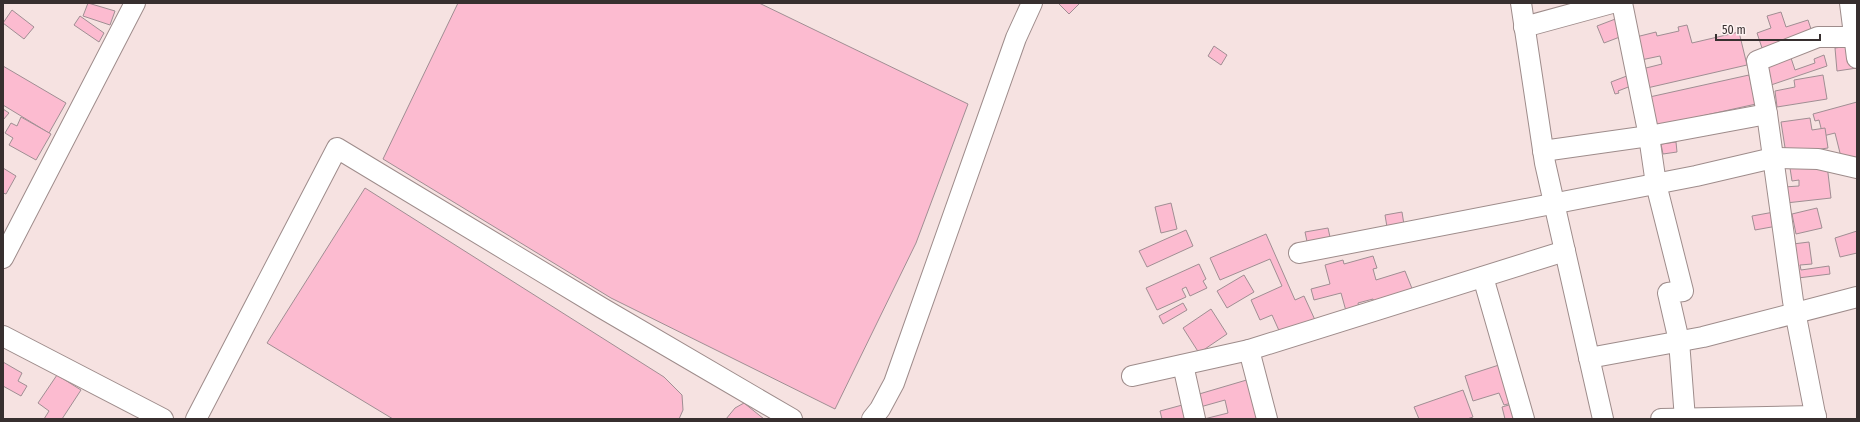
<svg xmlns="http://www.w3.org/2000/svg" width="1860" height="422" font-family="'Fira Sans Condensed',sans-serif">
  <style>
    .building { fill: #fcbbd0; stroke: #a08e93 }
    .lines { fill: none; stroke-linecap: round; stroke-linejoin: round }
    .minor-casing { stroke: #9e8c8b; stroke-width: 22 }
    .minor { stroke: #fff; stroke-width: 20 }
  </style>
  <rect width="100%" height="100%" fill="#f6e2e1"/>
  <g class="building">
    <polygon points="88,3 115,11 110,25 83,16"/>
    <polygon points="458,3 759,3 968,104 916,243 835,409 611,298 383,159"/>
    <polygon points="1058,3 1080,3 1069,14"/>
    <polygon points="12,10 34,27 24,39 3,23"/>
    <polygon points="1781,12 1786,27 1808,20 1813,35 1763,51 1757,33 1771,28 1767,16"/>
    <polygon points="80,16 104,33 99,42 74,25"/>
    <polygon points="1618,18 1625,35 1604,43 1597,26"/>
    <polygon points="1687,25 1692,43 1739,32 1747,65 1647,88 1642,69 1662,64 1660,56 1641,60 1636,37 1656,32 1657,36 1679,31 1678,27"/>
    <polygon points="1857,45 1857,68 1837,71 1835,48"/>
    <polygon points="1214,46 1227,55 1221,65 1208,56"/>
    <polygon points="1824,55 1827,66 1768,86 1762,68 1791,58 1795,70 1815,63 1814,59"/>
    <polygon points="3,66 66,103 49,133 3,105"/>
    <polygon points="1632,74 1636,84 1618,91 1619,93 1615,94 1611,82"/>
    <polygon points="1749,75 1756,104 1652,127 1645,98"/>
    <polygon points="1823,75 1827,99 1777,107 1775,91 1795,87 1794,80"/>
    <polygon points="1857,102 1857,162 1843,165 1835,133 1823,136 1819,120 1815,121 1813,114"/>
    <polygon points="3,109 9,113 3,120"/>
    <polygon points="21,117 51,134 36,160 9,145 13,138 5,133 11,123 17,126"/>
    <polygon points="1810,118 1812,130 1825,128 1828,148 1786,154 1781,122"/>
    <polygon points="1676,142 1677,152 1663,154 1661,144"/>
    <polygon points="1827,165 1831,198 1786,203 1784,187 1799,186 1799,180 1792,181 1790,168"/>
    <polygon points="3,168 16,176 6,194 3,193"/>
    <polygon points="365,188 664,377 682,395 683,410 679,419 393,419 267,343"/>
    <polygon points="1171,203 1177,229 1161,233 1155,207"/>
    <polygon points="1817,208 1822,228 1796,234 1792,214"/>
    <polygon points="1402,212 1405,231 1388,233 1385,215"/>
    <polygon points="1774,212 1777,226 1755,230 1752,216"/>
    <polygon points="1328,228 1332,246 1309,251 1305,232"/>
    <polygon points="1186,230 1193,246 1147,267 1139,251"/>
    <polygon points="1857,231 1857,253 1840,257 1835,238"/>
    <polygon points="1266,234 1295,300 1304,296 1315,320 1281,335 1272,315 1260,320 1251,300 1282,286 1270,259 1220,280 1210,258"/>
    <polygon points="1809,242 1812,264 1800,265 1801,270 1829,266 1830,274 1798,278 1793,244"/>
    <polygon points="1373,256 1377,268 1373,269 1376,280 1405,271 1413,291 1374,302 1373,299 1358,303 1359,308 1346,311 1341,293 1314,300 1311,289 1330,284 1325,265 1343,260 1344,264"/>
    <polygon points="1199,264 1206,279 1203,281 1207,288 1190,296 1186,287 1182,289 1186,297 1157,310 1146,288"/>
    <polygon points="1244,275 1254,292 1227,308 1217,291"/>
    <polygon points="1183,303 1187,310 1163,324 1159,316"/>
    <polygon points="1211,309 1227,334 1199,353 1183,328"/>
    <polygon points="3,362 22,373 18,381 27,386 21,396 3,386"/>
    <polygon points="1502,364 1515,402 1504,405 1499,393 1473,401 1465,376"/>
    <polygon points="57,375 81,390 62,419 44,419 49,411 38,403"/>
    <polygon points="1250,379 1262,419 1204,419 1228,413 1225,400 1193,409 1189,397"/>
    <polygon points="1463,390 1473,417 1467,419 1419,419 1414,407"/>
    <polygon points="1519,402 1524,419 1505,419 1502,407"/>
    <polygon points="744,403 764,419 726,419 735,408"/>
    <polygon points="1186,404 1190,419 1162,419 1160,411"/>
  </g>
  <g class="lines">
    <g class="minor-casing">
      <g id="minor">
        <polyline points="1521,3 1545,163 1603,419"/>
        <polyline points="1622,3 1649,136 1656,184 1683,291 1668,293 1679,341 1685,419"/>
        <polyline points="1850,3 1857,58"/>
        <polyline points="1524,27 1612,3"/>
        <polyline points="1543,151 1649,136 1767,114"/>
        <polyline points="1299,253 1696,176 1773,158 1818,159 1857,168"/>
        <polyline points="3,258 135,3"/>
        <polyline points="1483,277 1524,419"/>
        <polyline points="3,336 163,419"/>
        <polyline points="1249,350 1267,419"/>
        <polyline points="1589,358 1703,337 1857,297"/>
        <polyline points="1183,365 1195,419"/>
        <polyline points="1132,376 1249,350 1565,251"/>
        <polyline points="196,419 337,148 602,308 792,419"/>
        <polyline points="872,419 880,409 894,383 1016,38 1032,3"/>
        <polyline points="1661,419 1816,416"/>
        <polyline points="1816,419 1793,301 1767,114 1757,61 1818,37 1857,37"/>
      </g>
    </g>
    <use href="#minor" class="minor"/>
  </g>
  <rect width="1860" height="422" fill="none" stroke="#372f2f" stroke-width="8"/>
  <path d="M1716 34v6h104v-6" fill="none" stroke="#372f2f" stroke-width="2"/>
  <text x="1722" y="34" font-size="12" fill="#372f2f" stroke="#fef2f1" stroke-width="3" paint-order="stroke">50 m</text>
</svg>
